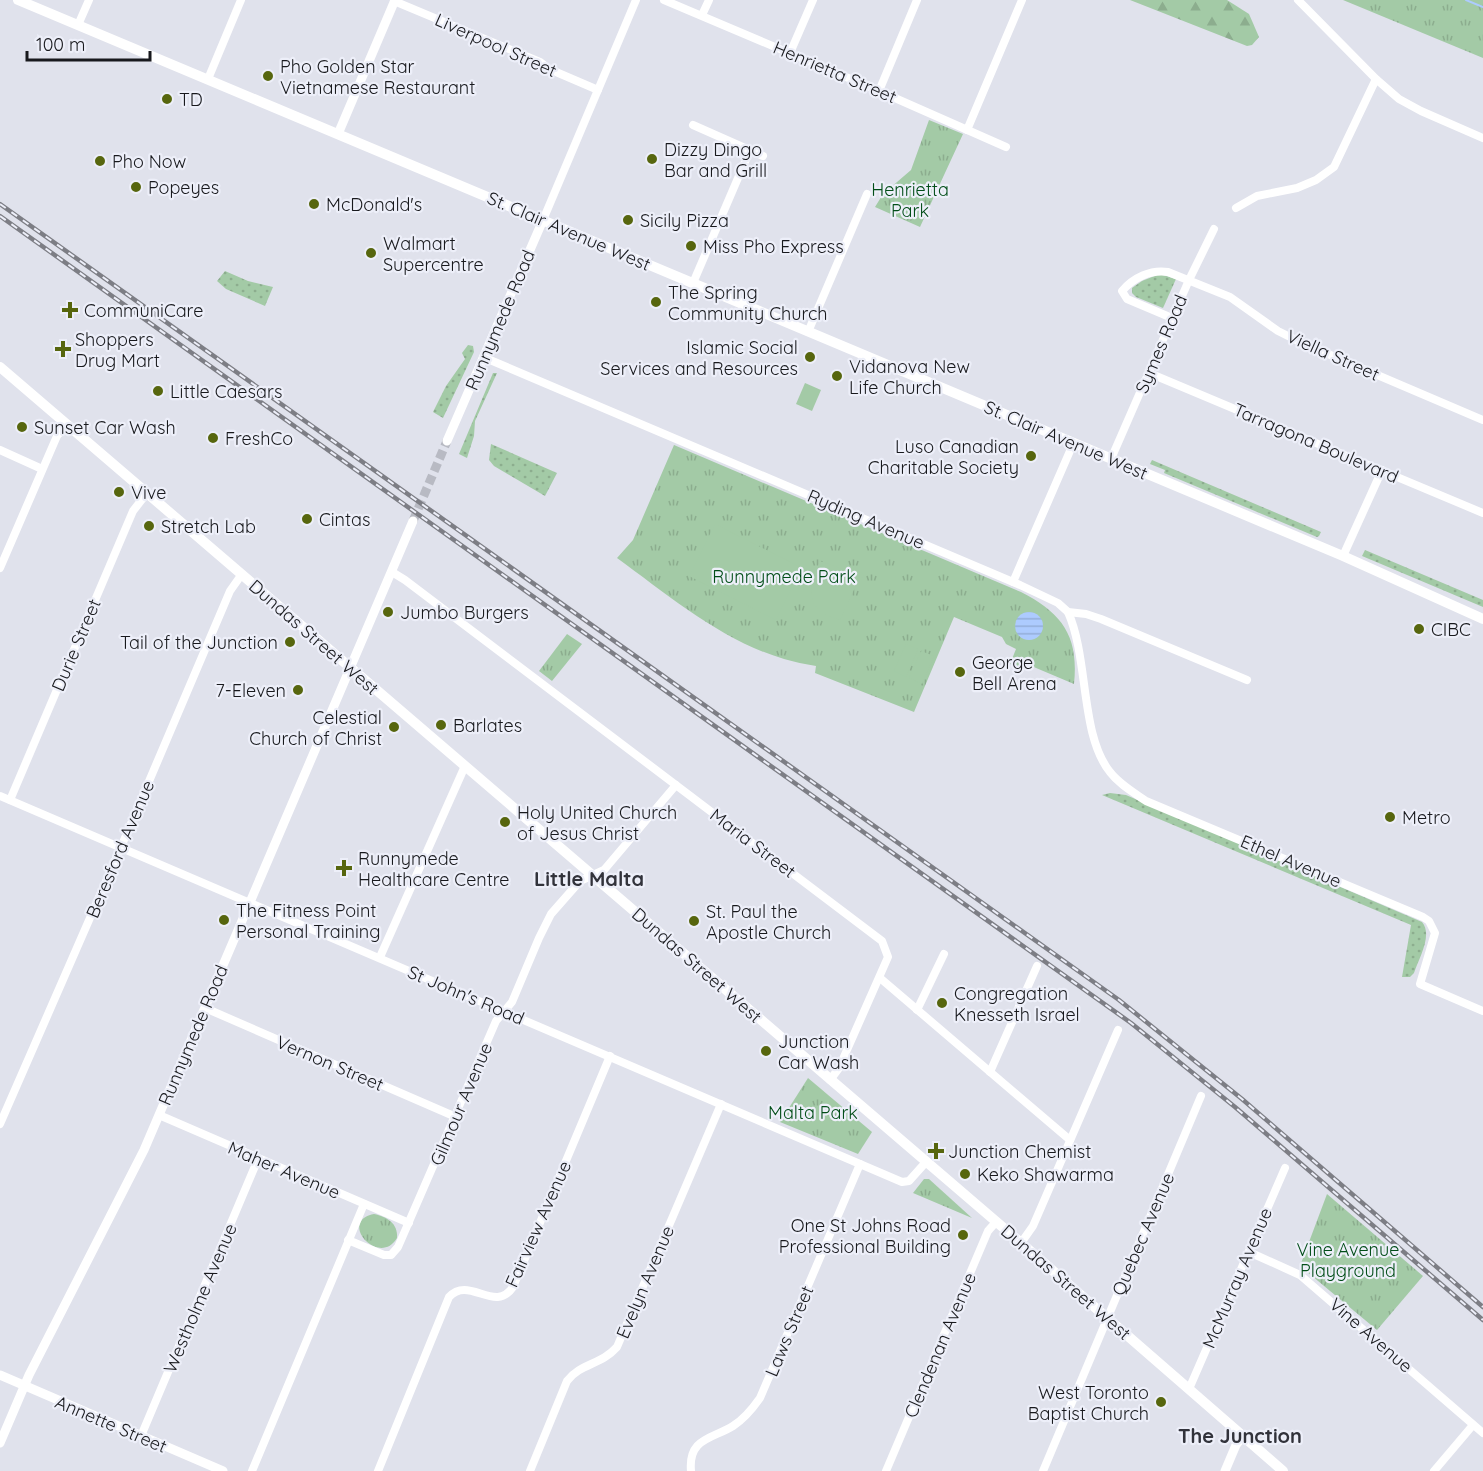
<svg xmlns="http://www.w3.org/2000/svg" width="1483" height="1471" font-family="Quicksand,sans-serif">
  <style>
    .grass { fill: url(#grass-dots) }
    .forest { fill: url(#forest-firs) }
    .park { fill: url(#park-tufts) }
    .pitch { fill: #a3caa6 }
    .water { fill: url(#water-rules) }
    .lines { fill: none; stroke-linecap: round; stroke-linejoin: round }
    .stream { stroke: #adcbfe; stroke-width: 2 }
    .tertiary-tunnel { stroke: #b8bac3; stroke-width: 9; stroke-dasharray: 9 4.5; stroke-linecap: butt }
    .minor { stroke: #fff; stroke-width: 8 }
    .tertiary { stroke: #fff; stroke-width: 9 }
    .secondary { stroke: #fff; stroke-width: 10 }
    .rail-casing { stroke: #7d7e85; stroke-width: 4.5 }
    .rail { stroke: #edeff9; stroke-width: 2; stroke-dasharray: 7; stroke-linecap: butt }
    .poi-dot { fill: #57660e; stroke: #edeff9; stroke-width: 2 }
    .labels { text-anchor: middle; dominant-baseline: central; stroke-width: 4.5; stroke-linejoin: round; paint-order: stroke }
    .street-label { font-size: 18px; fill: #18191d; stroke: #edeff9 }
    .poi-label { font-size: 18px; fill: #18191d; stroke: #edeff9; text-anchor: start }
    .park-label { font-size: 18px; fill: #024e18; stroke: #edeff9 }
    .neighbourhood-label { font-size: 20px; font-weight: bold; fill: #32333b; stroke: #edeff9 }
  </style>
  <defs>
    <pattern id="grass-dots" width="8" height="8" patternUnits="userSpaceOnUse" patternTransform="scale(1.5)"><rect width="8" height="8" fill="#a3caa6"/><path d="M2 2h.1M6 6h.1" fill="none" stroke="#8cad8e" stroke-width="1.8" stroke-linecap="round"/></pattern>
    <pattern id="forest-firs" width="22" height="20" patternUnits="userSpaceOnUse" patternTransform="scale(1.5)"><rect width="22" height="20" fill="#a3caa6"/><path d="M5 1l3.5 6h-7zM16 11l3.5 6h-7z" fill="#8cad8e"/></pattern>
    <pattern id="park-tufts" width="24" height="20" patternUnits="userSpaceOnUse" patternTransform="scale(1.5)"><rect width="24" height="20" fill="#a3caa6"/><path d="M3 7l-1-3M5 7V3M7 7l1-3M15 17l-1-3M17 17v-4M19 17l1-3" fill="none" stroke="#8cad8e"/></pattern>
    <pattern id="water-rules" width="6" height="5" patternUnits="userSpaceOnUse" patternTransform="scale(1.5)"><rect width="6" height="5" fill="#adcbfe"/><path d="M0 2.5h6" fill="none" stroke="#94aed9"/></pattern>
  </defs>
  <rect width="100%" height="100%" fill="#e0e2ec"/>
  <g class="grass">
    <polygon points="225,271 248,281 273,287 265,306 226,289 217,281"/>
    <polygon points="1157,275 1163,275 1176,279 1163,308 1136,297 1132,293 1132,288 1142,281"/>
    <polygon points="468,345 473,346 474,352 443,418 433,412 446,386 465,359 462,353"/>
    <polygon points="493,373 497,373 475,421 474,436 467,458 459,454"/>
    <polygon points="491,444 557,473 545,496 494,466 489,460"/>
    <polygon points="1152,460 1321,532 1319,536 1317,537 1164,473 1165,470 1150,464"/>
    <polygon points="1365,550 1483,600 1483,607 1362,556"/>
    <path d="M1110,793L1126,795L1422,922C1433,935 1419,958 1414,973L1410,977H1402L1411,925L1102,795Z"/>
  </g>
  <polygon class="forest" points="1130,0 1227,0 1249,14 1259,37 1252,45 1247,46"/>
  <g class="park">
    <polygon points="1343,0 1483,0 1483,58"/>
    <polygon points="929,120 963,134 920,227 875,207 883,194 911,170"/>
    <path d="M674,445L1021,592C1062,613 1079,636 1074,684L1029,665L1026,670L1010,664L1016,649L1006,644L1002,637L954,617L914,712L815,673L816,666C805,664 794,662 784,659C722,641 668,595 617,558L633,540Z"/>
    <polygon points="567,634 582,644 552,681 539,671"/>
    <polygon points="808,1078 872,1132 858,1154 780,1122"/>
    <polygon points="924,1179 929,1179 972,1218 913,1193"/>
    <polygon points="1327,1194 1423,1276 1377,1330 1300,1266"/>
    <path d="M374,1214C387,1217 398,1223 397,1238C379,1268 337,1221 374,1214Z"/>
  </g>
  <g class="pitch">
    <polygon points="805,383 821,390 812,411 796,404"/>
    <polygon points="715,524 802,568 776,620 689,576"/>
    <path d="M820,561L854,573L862,572L864,576L858,581L840,620C834,618 826,615 821,612C804,597 813,578 820,561Z"/>
    <polygon points="906,644 918,649 906,677 894,671"/>
    <polygon points="921,651 934,656 922,684 909,678"/>
    <polygon points="1320,1246 1343,1266 1334,1277 1310,1258"/>
  </g>
  <circle class="water" cx="1029" cy="626" r="14"/>
  <g class="lines">
    <polyline class="stream" points="1466,0 1483,7"/>
    <polyline class="tertiary-tunnel" points="413,521 447,441"/>
    <g class="minor">
      <polyline points="664,0 879,91 1006,147"/>
      <polyline points="1298,0 1376,79 1399,99 1421,111 1483,138"/>
      <polyline points="394,1 540,62 549,69 598,90"/>
      <polyline points="702,15 709,0"/>
      <polyline points="78,25 89,0"/>
      <polyline points="790,53 813,0"/>
      <polyline points="208,79 241,0"/>
      <polyline points="879,91 917,0"/>
      <polyline points="693,125 763,156"/>
      <polyline points="967,130 1022,0"/>
      <polyline points="1236,208 1257,196 1297,188 1316,180 1334,167 1376,79"/>
      <polyline points="543,220 636,0"/>
      <polyline points="693,283 750,150"/>
      <path d="M1172,318L1127,299L1122,291C1133,278 1151,269 1168,272L1230,297L1278,331L1300,342L1483,420"/>
      <polyline points="808,332 867,194"/>
      <polyline points="483,357 1020,585 1058,603 1068,612 1086,614 1101,619 1247,680"/>
      <polyline points="1149,373 1483,513"/>
      <polyline points="0,450 42,469"/>
      <polyline points="1111,459 1189,280 1214,229"/>
      <polyline points="1343,556 1382,470"/>
      <polyline points="0,568 57,436 67,424"/>
      <polyline points="392,572 405,580 882,941 888,957 839,1068 830,1080"/>
      <polyline points="1013,582 1073,444"/>
      <path d="M1068,612C1089,659 1080,735 1110,772C1119,784 1133,792 1146,801L1423,917L1429,921L1435,933L1420,984L1483,1011"/>
      <polyline points="0,796 902,1182 909,1181 926,1162"/>
      <polyline points="10,800 133,511 147,493"/>
      <polyline points="380,957 465,766"/>
      <polyline points="880,978 1070,1140"/>
      <polyline points="205,1008 456,1117"/>
      <polyline points="917,1010 944,954"/>
      <polyline points="990,1072 1037,966"/>
      <polyline points="159,1115 409,1223"/>
      <polyline points="0,1124 124,840 230,591 242,574"/>
      <polyline points="348,1240 384,1255 391,1255 398,1247 496,1021 512,1002 539,938 551,914 580,881 604,870 676,785"/>
      <polyline points="1021,1243 1033,1226 1118,1030"/>
      <polyline points="1249,1252 1300,1275 1483,1433"/>
      <polyline points="1189,1389 1285,1168"/>
      <polyline points="141,1436 258,1159"/>
      <polyline points="252,1471 364,1204"/>
      <path d="M378,1471L449,1297C469,1275 495,1314 513,1287L610,1056"/>
      <path d="M530,1471L567,1381C581,1363 601,1365 617,1347L721,1104"/>
      <path d="M691,1471C688,1438 712,1439 733,1426C744,1419 753,1408 760,1398L860,1164"/>
      <polyline points="886,1471 988,1231 996,1222"/>
      <polyline points="1043,1471 1201,1096"/>
      <polyline points="1434,1471 1473,1425"/>
    </g>
    <g class="tertiary">
      <polyline points="338,134 395,0"/>
      <polyline points="447,441 543,220"/>
      <polyline points="0,1375 223,1471"/>
      <polyline points="0,1443 29,1375 144,1150 413,521"/>
      <polyline points="1225,1471 1236,1445 1243,1436"/>
    </g>
    <g class="secondary">
      <polyline points="18,0 1343,556 1483,619"/>
      <polyline points="0,367 1006,1230 1283,1471"/>
    </g>
    <g class="rail-casing">
      <g id="rail">
        <polyline points="0,204 1119,1000 1242,1099 1483,1307"/>
        <polyline points="0,216 1131,1023 1235,1107 1483,1320"/>
      </g>
    </g>
    <use href="#rail" class="rail"/>
  </g>
  <g class="poi-dot">
    <circle cx="268" cy="76" r="6"/>
    <circle cx="167" cy="99" r="6"/>
    <circle cx="652" cy="159" r="6"/>
    <circle cx="100" cy="161" r="6"/>
    <circle cx="136" cy="187" r="6"/>
    <circle cx="314" cy="204" r="6"/>
    <circle cx="628" cy="220" r="6"/>
    <circle cx="691" cy="246" r="6"/>
    <circle cx="371" cy="253" r="6"/>
    <circle cx="656" cy="302" r="6"/>
    <path d="M67 301h6v6h6v6h-6v6h-6v-6h-6v-6h6z"/>
    <path d="M60 340h6v6h6v6h-6v6h-6v-6h-6v-6h6z"/>
    <circle cx="810" cy="357" r="6"/>
    <circle cx="837" cy="376" r="6"/>
    <circle cx="158" cy="391" r="6"/>
    <circle cx="22" cy="427" r="6"/>
    <circle cx="213" cy="438" r="6"/>
    <circle cx="1031" cy="456" r="6"/>
    <circle cx="119" cy="492" r="6"/>
    <circle cx="307" cy="519" r="6"/>
    <circle cx="149" cy="526" r="6"/>
    <circle cx="388" cy="612" r="6"/>
    <circle cx="1419" cy="629" r="6"/>
    <circle cx="290" cy="642" r="6"/>
    <circle cx="960" cy="672" r="6"/>
    <circle cx="298" cy="690" r="6"/>
    <circle cx="441" cy="725" r="6"/>
    <circle cx="394" cy="727" r="6"/>
    <circle cx="1390" cy="817" r="6"/>
    <circle cx="505" cy="822" r="6"/>
    <path d="M341 859h6v6h6v6h-6v6h-6v-6h-6v-6h6z"/>
    <circle cx="224" cy="920" r="6"/>
    <circle cx="694" cy="921" r="6"/>
    <circle cx="942" cy="1003" r="6"/>
    <circle cx="766" cy="1051" r="6"/>
    <path d="M933 1142h6v6h6v6h-6v6h-6v-6h-6v-6h6z"/>
    <circle cx="965" cy="1174" r="6"/>
    <circle cx="963" cy="1235" r="6"/>
    <circle cx="1161" cy="1402" r="6"/>
  </g>
  <g class="labels">
    <g class="street-label">
      <text transform="translate(496 45) rotate(24)">Liverpool Street</text>
      <text transform="translate(835 72) rotate(23)">Henrietta Street</text>
      <text transform="translate(569 231) rotate(23)">St. Clair Avenue West</text>
      <text transform="translate(500 320) rotate(-67)">Runnymede Road</text>
      <text transform="translate(1161 344) rotate(-67)">Symes Road</text>
      <text transform="translate(1333 355) rotate(24)">Viella Street</text>
      <text transform="translate(1066 440) rotate(23)">St. Clair Avenue West</text>
      <text transform="translate(1316 443) rotate(23)">Tarragona Boulevard</text>
      <text transform="translate(866 519) rotate(23)">Ryding Avenue</text>
      <text transform="translate(314 637) rotate(41)">Dundas Street West</text>
      <text transform="translate(76 645) rotate(-67)">Durie Street</text>
      <text transform="translate(753 843) rotate(37)">Maria Street</text>
      <text transform="translate(120 849) rotate(-67)">Beresford Avenue</text>
      <text transform="translate(1291 861) rotate(23)">Ethel Avenue</text>
      <text transform="translate(697 965) rotate(41)">Dundas Street West</text>
      <text transform="translate(466 995) rotate(23)">St John's Road</text>
      <text transform="translate(193 1035) rotate(-67)">Runnymede Road</text>
      <text transform="translate(330 1063) rotate(23)">Vernon Street</text>
      <text transform="translate(461 1104) rotate(-67)">Gilmour Avenue</text>
      <text transform="translate(284 1170) rotate(23)">Maher Avenue</text>
      <text transform="translate(538 1224) rotate(-66)">Fairview Avenue</text>
      <text transform="translate(1143 1234) rotate(-67)">Quebec Avenue</text>
      <text transform="translate(1237 1278) rotate(-67)">McMurray Avenue</text>
      <text transform="translate(645 1282) rotate(-67)">Evelyn Avenue</text>
      <text transform="translate(1066 1282) rotate(41)">Dundas Street West</text>
      <text transform="translate(200 1298) rotate(-67)">Westholme Avenue</text>
      <text transform="translate(789 1331) rotate(-67)">Laws Street</text>
      <text transform="translate(1371 1335) rotate(41)">Vine Avenue</text>
      <text transform="translate(940 1345) rotate(-67)">Clendenan Avenue</text>
      <text transform="translate(111 1424) rotate(23)">Annette Street</text>
    </g>
    <g class="poi-label">
      <text x="280" y="66">Pho Golden Star<tspan x="280" dy="21">Vietnamese Restaurant</tspan></text>
      <text x="179" y="99">TD</text>
      <text x="664" y="149">Dizzy Dingo<tspan x="664" dy="21">Bar and Grill</tspan></text>
      <text x="112" y="161">Pho Now</text>
      <text x="148" y="187">Popeyes</text>
      <text x="326" y="204">McDonald's</text>
      <text x="640" y="220">Sicily Pizza</text>
      <text x="383" y="243">Walmart<tspan x="383" dy="21">Supercentre</tspan></text>
      <text x="703" y="246">Miss Pho Express</text>
      <text x="668" y="292">The Spring<tspan x="668" dy="21">Community Church</tspan></text>
      <text x="84" y="310">CommuniCare</text>
      <text x="75" y="339">Shoppers<tspan x="75" dy="21">Drug Mart</tspan></text>
      <text x="798" y="347" text-anchor="end">Islamic Social<tspan x="798" dy="21">Services and Resources</tspan></text>
      <text x="849" y="366">Vidanova New<tspan x="849" dy="21">Life Church</tspan></text>
      <text x="170" y="391">Little Caesars</text>
      <text x="34" y="427">Sunset Car Wash</text>
      <text x="225" y="438">FreshCo</text>
      <text x="1019" y="446" text-anchor="end">Luso Canadian<tspan x="1019" dy="21">Charitable Society</tspan></text>
      <text x="131" y="492">Vive</text>
      <text x="319" y="519">Cintas</text>
      <text x="161" y="526">Stretch Lab</text>
      <text x="400" y="612">Jumbo Burgers</text>
      <text x="1431" y="629">CIBC</text>
      <text x="278" y="642" text-anchor="end">Tail of the Junction</text>
      <text x="972" y="662">George<tspan x="972" dy="21">Bell Arena</tspan></text>
      <text x="286" y="690" text-anchor="end">7-Eleven</text>
      <text x="382" y="717" text-anchor="end">Celestial<tspan x="382" dy="21">Church of Christ</tspan></text>
      <text x="453" y="725">Barlates</text>
      <text x="517" y="812">Holy United Church<tspan x="517" dy="21">of Jesus Christ</tspan></text>
      <text x="1402" y="817">Metro</text>
      <text x="358" y="858">Runnymede<tspan x="358" dy="21">Healthcare Centre</tspan></text>
      <text x="236" y="910">The Fitness Point<tspan x="236" dy="21">Personal Training</tspan></text>
      <text x="706" y="911">St. Paul the<tspan x="706" dy="21">Apostle Church</tspan></text>
      <text x="954" y="993">Congregation<tspan x="954" dy="21">Knesseth Israel</tspan></text>
      <text x="778" y="1041">Junction<tspan x="778" dy="21">Car Wash</tspan></text>
      <text x="948" y="1151">Junction Chemist</text>
      <text x="977" y="1174">Keko Shawarma</text>
      <text x="951" y="1225" text-anchor="end">One St Johns Road<tspan x="951" dy="21">Professional Building</tspan></text>
      <text x="1149" y="1392" text-anchor="end">West Toronto<tspan x="1149" dy="21">Baptist Church</tspan></text>
    </g>
    <g class="park-label">
      <text x="910" y="189">Henrietta<tspan x="910" dy="21">Park</tspan></text>
      <text x="784" y="576">Runnymede Park</text>
      <text x="813" y="1112">Malta Park</text>
      <text x="1348" y="1249">Vine Avenue<tspan x="1348" dy="21">Playground</tspan></text>
    </g>
    <g class="neighbourhood-label">
      <text x="589" y="878">Little Malta</text>
      <text x="1240" y="1435">The Junction</text>
    </g>
  </g>
  <path d="M27 51v9h123v-9" fill="none" stroke="#18191d" stroke-width="3"/>
  <text x="36" y="51" font-size="18" fill="#18191d" stroke="#edeff9" stroke-width="4.5" paint-order="stroke">100 m</text>
</svg>
